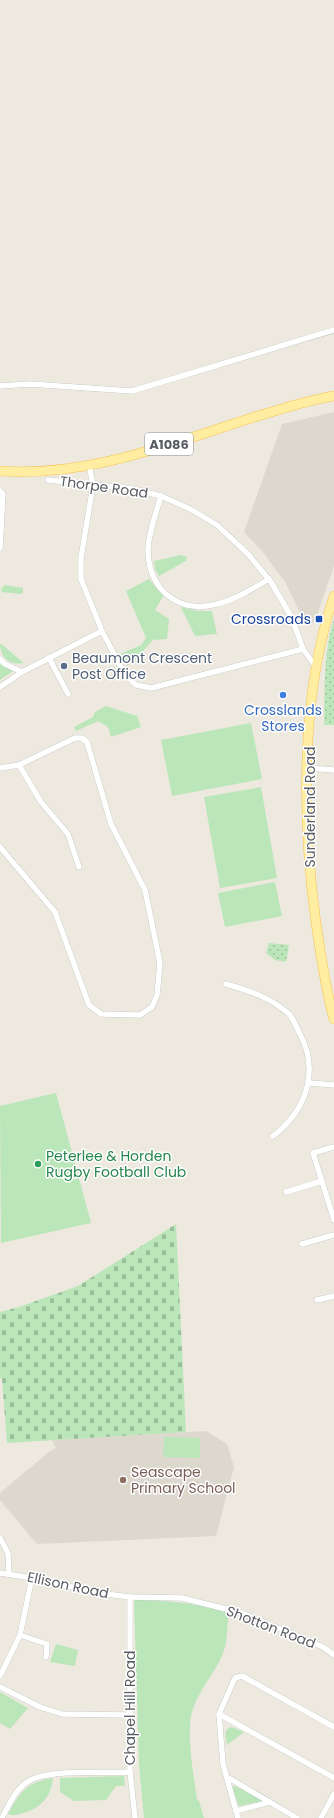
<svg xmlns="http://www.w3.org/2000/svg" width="334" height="1818" font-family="Poppins,sans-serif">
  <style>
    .education { fill: #ddd8ce }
    .grass { fill: #bbe6ba }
    .cemetery { fill: url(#cemetery-stones) }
    .park { fill: url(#park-dots) }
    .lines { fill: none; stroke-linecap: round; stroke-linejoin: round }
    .street-casing { stroke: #b3b7bc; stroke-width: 6 }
    .primary-casing { stroke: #f9c34d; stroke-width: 10 }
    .street { stroke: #fff; stroke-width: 5.5 }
    .primary { stroke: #ffeda2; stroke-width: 9 }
    .transit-dot { fill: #1a4fb4; stroke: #fff; stroke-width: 1.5 }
    .service-dot { fill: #5c6f8a; stroke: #fff; stroke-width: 1.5 }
    .shop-dot { fill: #3f7fe0; stroke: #fff; stroke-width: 1.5 }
    .leisure-dot { fill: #2e9e5b; stroke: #fff; stroke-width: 1.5 }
    .education-dot { fill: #8d6e63; stroke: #fff; stroke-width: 1.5 }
    .labels { text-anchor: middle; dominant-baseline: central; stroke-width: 3; stroke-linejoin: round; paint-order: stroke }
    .shield { fill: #fff; stroke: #8b8e91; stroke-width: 1 }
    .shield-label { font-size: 13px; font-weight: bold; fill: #595d62 }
    .street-label { font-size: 14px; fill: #595d62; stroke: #fff }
    .transit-label { font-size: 14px; fill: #164399; stroke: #fff; text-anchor: end }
    .service-label { font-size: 14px; fill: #4e5e75; stroke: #fff; text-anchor: start }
    .shop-label { font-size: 14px; fill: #366cbe; stroke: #fff }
    .leisure-label { font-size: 14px; fill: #27864d; stroke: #fff; text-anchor: start }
    .education-label { font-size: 14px; fill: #785e54; stroke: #fff; text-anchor: start }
  </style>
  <defs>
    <pattern id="cemetery-stones" width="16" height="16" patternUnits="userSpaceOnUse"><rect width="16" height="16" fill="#bbe6ba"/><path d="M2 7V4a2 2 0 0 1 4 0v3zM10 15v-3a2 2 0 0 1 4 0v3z" fill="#9bbe9b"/></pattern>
    <pattern id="park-dots" width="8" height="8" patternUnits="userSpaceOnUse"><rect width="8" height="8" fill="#bbe6ba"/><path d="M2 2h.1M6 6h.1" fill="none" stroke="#9bbe9b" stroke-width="1.8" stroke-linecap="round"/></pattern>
  </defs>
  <rect width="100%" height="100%" fill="#ede9df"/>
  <g class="education">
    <polygon points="334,412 334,566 314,623 304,621 285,582 262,551 244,532 282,424"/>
    <polygon points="206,1431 227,1444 234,1467 216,1536 37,1544 0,1500 0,1493 49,1452 56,1448 52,1440"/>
  </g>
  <g class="grass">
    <polygon points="181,555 187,557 186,561 159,576 155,569 154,561"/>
    <polygon points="149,579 163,596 155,610 169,619 167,639 153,640 135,660 127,666 120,654 141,645 146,638 126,591"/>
    <polygon points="5,585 23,588 23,592 21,594 2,592 1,589"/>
    <polygon points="181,607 197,611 212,611 217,634 195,636"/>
    <path d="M0,643L24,663C9,666 0,657 0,643Z"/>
    <polygon points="0,664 13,671 0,680"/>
    <polygon points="106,706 137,716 141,727 111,737 108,727 98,721 76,731 74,727 93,717 95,712"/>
    <polygon points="251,723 262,779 172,796 161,740"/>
    <polygon points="261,787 277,878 220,888 204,797"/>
    <polygon points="275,882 282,916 225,927 218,893"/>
    <polygon points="56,1093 91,1223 1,1243 0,1106"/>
    <polygon points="164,1437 200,1438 200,1458 163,1457"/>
    <path d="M134,1600C170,1600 194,1603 229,1613C227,1626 228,1641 223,1653C215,1674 198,1690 192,1712C186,1735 194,1776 197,1800L199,1801L204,1818H144L139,1765Z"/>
    <polygon points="56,1644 78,1650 75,1666 50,1662"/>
    <polygon points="0,1692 28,1708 10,1729 0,1723"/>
    <path d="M232,1727L244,1732L227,1745C226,1737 222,1729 232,1727Z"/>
    <polygon points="124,1776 125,1786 116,1786 106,1800 74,1801 60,1792 60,1778"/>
    <path d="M53,1778C51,1797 41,1808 23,1813C18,1815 12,1816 8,1814C20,1792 27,1782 53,1778Z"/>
    <polygon points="235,1786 264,1801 239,1806 232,1787"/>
  </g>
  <polygon class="cemetery" points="176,1224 186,1432 7,1443 2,1379 0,1378 0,1312 19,1307 78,1286"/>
  <g class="park">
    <path d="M334,619V725H324C325,691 323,652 334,619Z"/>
    <polygon points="269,943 289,945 286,962 275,960 266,953"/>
  </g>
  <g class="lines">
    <g class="street-casing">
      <g id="street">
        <polyline points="0,386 30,384 132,391 334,330"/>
        <polyline points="89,465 93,485 81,558 81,579 102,631 124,673 136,685 151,688 303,649"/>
        <polyline points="48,480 133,489 161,496 190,509 217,525 248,554 271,582 292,618 303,649 316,667"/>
        <polyline points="0,491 3,494 0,548"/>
        <path d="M161,496C156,513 149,531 148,549C148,563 152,578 161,589C193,624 236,599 269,579"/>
        <polyline points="49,658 68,694"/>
        <polyline points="0,659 5,664 22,672"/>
        <polyline points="0,687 22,672 102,631"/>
        <polyline points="19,765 41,802 68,834 79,867"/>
        <polyline points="0,768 19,765 75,738 82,738 87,742 111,824 145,890 160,963 157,995 152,1007 140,1015 101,1014 89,1005 55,912 0,847"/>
        <polyline points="308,768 334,770"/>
        <path d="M226,984C250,991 270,997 289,1014C293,1018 296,1026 299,1032C320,1070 307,1110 273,1136"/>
        <polyline points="310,1083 334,1085"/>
        <polyline points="334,1147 313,1153 334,1220"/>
        <polyline points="286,1192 322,1181"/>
        <polyline points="302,1244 334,1235"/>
        <polyline points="317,1300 334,1296"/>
        <polyline points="0,1538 8,1553 9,1574"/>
        <polyline points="0,1573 32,1578 98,1593 130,1597 182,1598 242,1613 323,1647 334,1655"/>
        <polyline points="130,1597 130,1772 135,1818"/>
        <polyline points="20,1635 47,1644 46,1657"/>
        <polyline points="0,1676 20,1635 32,1578"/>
        <polyline points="0,1687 40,1707 62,1714 130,1715"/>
        <polyline points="219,1714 334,1778"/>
        <polyline points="227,1777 297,1818"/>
        <polyline points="236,1811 270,1802"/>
        <path d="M2,1818C9,1805 16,1788 29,1781C49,1769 105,1773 130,1772"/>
        <polyline points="238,1818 223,1764 219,1714 235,1678 242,1676 334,1727"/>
        <polyline points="321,1818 334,1794"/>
      </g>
    </g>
    <g class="primary-casing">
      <g id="primary">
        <path d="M0,471C89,478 177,441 261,415C285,408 309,400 334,396"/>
        <path d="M334,596C300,695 302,821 316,923C321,956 325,987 334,1019"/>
      </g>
    </g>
    <use href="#street" class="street"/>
    <use href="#primary" class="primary"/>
  </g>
  <rect class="transit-dot" x="315" y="615" width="8" height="8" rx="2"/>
  <circle class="service-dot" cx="64" cy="666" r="4"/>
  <circle class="shop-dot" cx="283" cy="695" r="4"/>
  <circle class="leisure-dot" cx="38" cy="1164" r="4"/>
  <circle class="education-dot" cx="123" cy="1480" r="4"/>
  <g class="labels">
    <rect class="shield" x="145" y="433" width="48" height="22" rx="3"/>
    <g class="shield-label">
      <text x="169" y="444">A1086</text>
    </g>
    <g class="street-label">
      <text transform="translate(104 487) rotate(8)">Thorpe Road</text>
      <text transform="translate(310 807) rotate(-90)">Sunderland Road</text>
      <text transform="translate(68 1585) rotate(12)">Ellison Road</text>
      <text transform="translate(271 1627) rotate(21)">Shotton Road</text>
      <text transform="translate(130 1708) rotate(-90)">Chapel Hill Road</text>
    </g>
    <g class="transit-label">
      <text x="311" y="619">Crossroads</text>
    </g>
    <g class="service-label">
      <text x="72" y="658">Beaumont Crescent<tspan x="72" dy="16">Post Office</tspan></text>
    </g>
    <g class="shop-label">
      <text x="283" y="710">Crosslands<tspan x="283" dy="16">Stores</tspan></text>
    </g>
    <g class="leisure-label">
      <text x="46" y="1156">Peterlee &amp; Horden<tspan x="46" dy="16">Rugby Football Club</tspan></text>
    </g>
    <g class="education-label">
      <text x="131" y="1472">Seascape<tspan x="131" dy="16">Primary School</tspan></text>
    </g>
  </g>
</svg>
